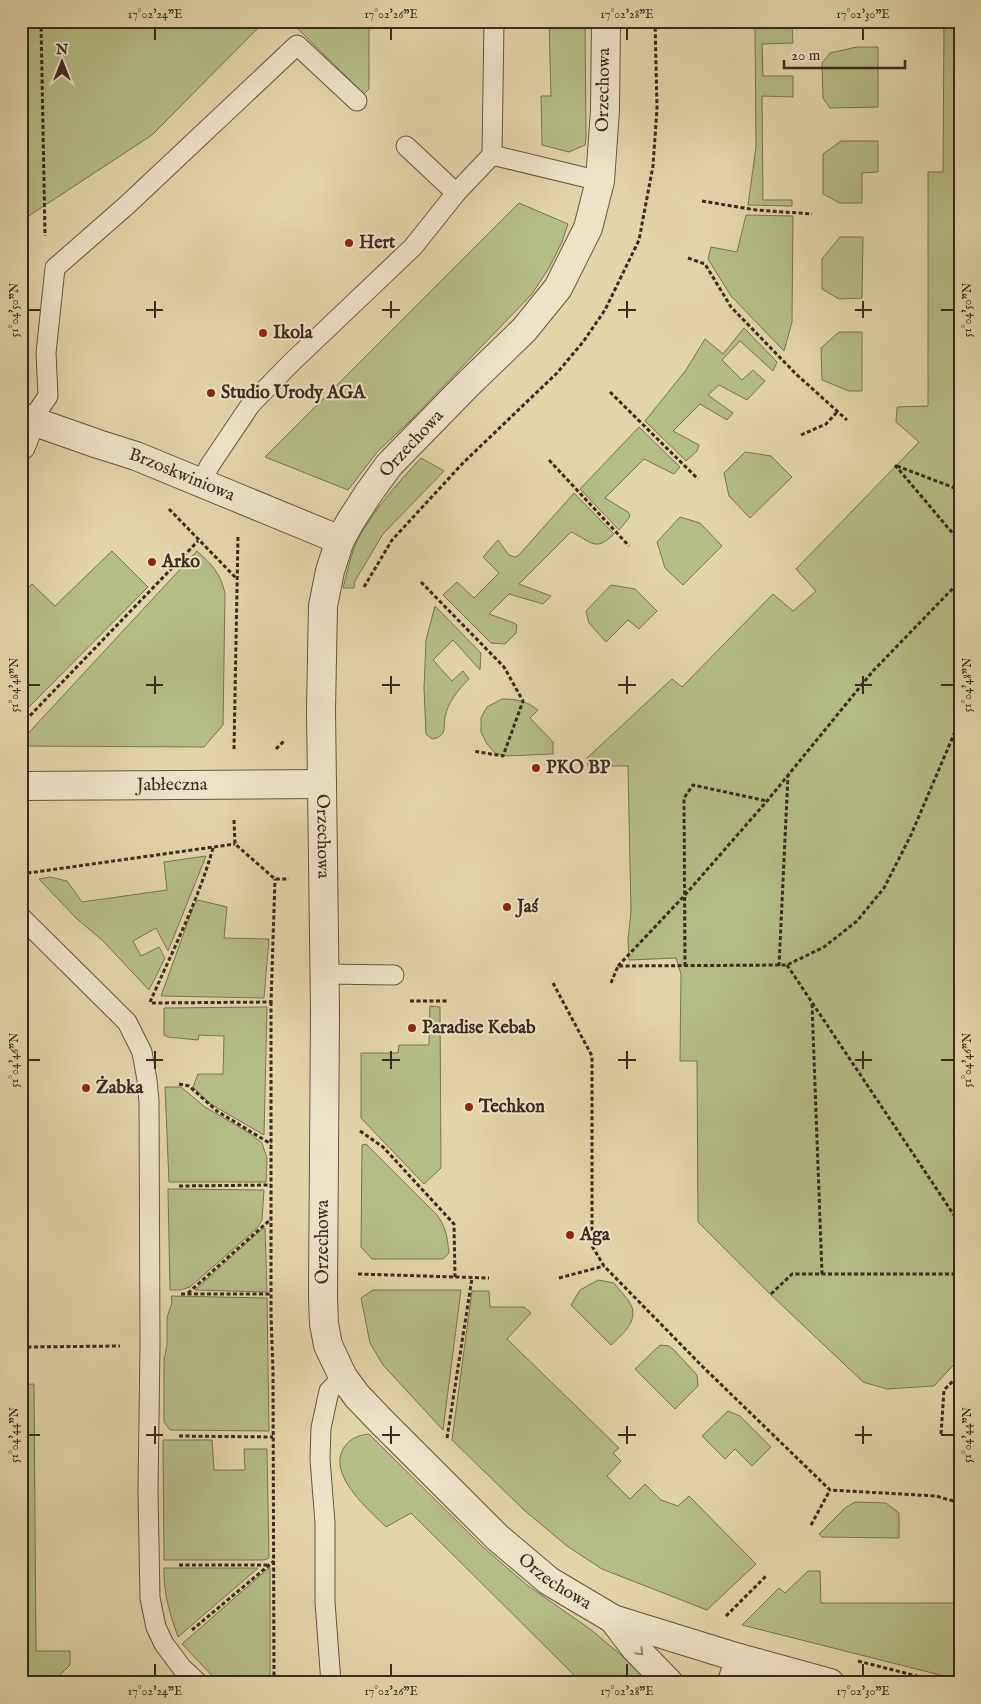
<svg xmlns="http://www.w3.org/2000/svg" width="981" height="1704" font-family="'IM FELL English',serif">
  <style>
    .green { fill: #b5bd87; stroke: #787452 }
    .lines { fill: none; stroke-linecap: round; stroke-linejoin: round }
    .lane-casing { stroke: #645641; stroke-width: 21 }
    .street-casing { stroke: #645641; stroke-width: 30 }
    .path { stroke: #3a2b1e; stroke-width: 3; stroke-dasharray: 4 2.5; stroke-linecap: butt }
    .lane { stroke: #ede4c8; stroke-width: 19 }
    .street { stroke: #ede4c8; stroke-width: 28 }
    .oneway { stroke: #948873 }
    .ticks { fill: none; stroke: #3a2b1e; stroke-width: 2 }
    .poi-dot { fill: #8f2418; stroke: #ede4c8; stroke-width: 2 }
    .labels { text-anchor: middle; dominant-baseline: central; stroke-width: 4; stroke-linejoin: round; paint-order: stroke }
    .street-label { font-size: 18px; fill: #3a2b1e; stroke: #ede4c8 }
    .poi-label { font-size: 18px; font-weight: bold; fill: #3a2b1e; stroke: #ede4c8; text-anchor: start }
    .neatline { fill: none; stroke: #3a2b1e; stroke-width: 2 }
    .ticks-label { font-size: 12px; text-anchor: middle; fill: #3a2b1e }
  </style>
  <rect width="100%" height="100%" fill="#e3d5aa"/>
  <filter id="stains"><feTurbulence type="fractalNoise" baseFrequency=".004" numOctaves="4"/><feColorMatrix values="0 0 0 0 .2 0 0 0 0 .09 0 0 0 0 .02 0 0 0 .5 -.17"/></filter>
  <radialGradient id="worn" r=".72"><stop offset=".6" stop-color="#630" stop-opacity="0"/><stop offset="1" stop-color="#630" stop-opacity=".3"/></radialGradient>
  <g class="green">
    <polygon points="21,21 265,21 152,135 21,221"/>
    <polygon points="290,21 369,21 369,89 364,94"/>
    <polygon points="549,21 585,21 586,138 585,145 569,152 542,145 541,96 551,96"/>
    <polygon points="944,21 960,21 960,1358 934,1386 887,1389 863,1382 768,1292 698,1222 697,1061 680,1061 681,974 676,958 629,960 628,940 631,912 628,766 588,766 587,758 672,679 682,687 773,594 793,611 816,591 796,569 919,442 896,422 897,407 928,406 928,172 943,172"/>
    <polygon points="792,25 793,43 762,44 763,76 793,76 793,97 762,96 763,200 792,200 792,206 748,205 756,147 755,27"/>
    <polygon points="857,47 878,47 878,107 830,108 823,98 822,63 830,53"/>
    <polygon points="841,141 878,141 878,172 862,173 862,203 840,203 823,194 823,154"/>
    <polygon points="519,203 568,224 562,242 549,268 532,294 409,422 378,451 348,490 265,457"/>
    <polygon points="746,215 793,216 792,322 784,351 731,296 708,259 711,247 737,252"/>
    <polygon points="840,237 863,237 862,298 839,299 822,289 822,259"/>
    <polygon points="744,328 777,362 773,371 740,341 722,360 742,380 753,370 765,381 747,400 719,385 708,395 733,413 727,420 700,404 673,431 699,445 697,451 686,461 645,421 686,370 705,339 723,354"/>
    <polygon points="839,332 862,332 862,391 849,391 822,380 821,348"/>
    <polygon points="639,427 680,467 674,474 644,459 605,498 628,512 630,515 629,518 619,530 580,489"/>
    <polygon points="745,452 771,456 792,477 750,518 729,496 724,473"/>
    <path d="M421,458L444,471L383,534L355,581L354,588H343C346,576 349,563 353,551C365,519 398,483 421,458Z"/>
    <path d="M574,493L614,534C595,553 591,541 571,532L519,584L551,596L543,604L509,594L489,614L514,623L517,625L516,633L505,644L491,643L443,595L457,582L474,598L499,573L483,557L498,540L509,555L515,557L519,555Z"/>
    <polygon points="680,517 700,523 722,546 683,585 665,568 657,542"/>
    <polygon points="112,551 148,587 21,715 21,595 32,584 55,606"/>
    <path d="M197,551C212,565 220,572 225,593L223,725L204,747L21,746V741Z"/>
    <polygon points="611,585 635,589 657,611 639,629 628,620 606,642 589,623 586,611"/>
    <path d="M435,606L481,653L480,670L453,640L433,660L452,681L463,671L469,679C458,690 448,702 445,717C444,722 445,729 443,733C440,737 437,738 432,739L426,734L424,688L426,640Z"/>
    <path d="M502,699C516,699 527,701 538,710L530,718L553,742V754L505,756L495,753L487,744L481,732V718L487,707Z"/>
    <polygon points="206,856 168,951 156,928 133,941 141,956 159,947 165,958 149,990 103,941 76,918 39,879 50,877 67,881 82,902 167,890 164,862"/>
    <polygon points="198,900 227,907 224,938 269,939 264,998 161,996 194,905"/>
    <polygon points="430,1006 440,1007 441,1168 424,1184 361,1118 361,1053 398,1053 399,1045 429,1045"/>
    <polygon points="267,1007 264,1135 209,1103 193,1087 198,1074 223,1074 224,1036 199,1035 198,1040 168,1037 164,1035 164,1008"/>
    <polygon points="165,1087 181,1087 205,1107 251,1134 262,1143 267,1158 266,1182 169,1182"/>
    <path d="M366,1144L437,1215C447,1229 447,1237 449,1253L443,1259H372L361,1247L362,1145Z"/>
    <polygon points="168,1189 264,1190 262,1220 257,1228 190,1287 180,1290 170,1290"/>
    <polygon points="265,1228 267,1292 195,1290 261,1230"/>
    <path d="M598,1280L614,1283C619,1290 627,1297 631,1305C639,1321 621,1336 611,1345L571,1305L580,1290Z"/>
    <polygon points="373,1290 461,1290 443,1430 383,1365 370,1343 361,1298"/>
    <polygon points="472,1291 489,1291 490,1307 524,1307 531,1313 507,1339 619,1448 613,1453 621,1461 607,1476 630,1499 645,1484 661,1500 678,1506 689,1496 756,1564 707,1610 602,1569 567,1546 524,1510 452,1440"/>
    <polygon points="171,1296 267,1298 269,1431 170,1430 164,1422 164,1360 167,1345 167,1317 172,1303"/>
    <polygon points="660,1345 669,1346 674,1350 697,1375 698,1386 675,1409 635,1369"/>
    <polygon points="34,1384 36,1651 70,1651 70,1665 52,1683 21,1683 21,1385"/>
    <polygon points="960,1397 960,1431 956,1426 955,1401"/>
    <polygon points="728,1411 740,1416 771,1447 752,1466 735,1449 725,1459 702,1436"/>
    <path d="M369,1434L484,1548L527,1585L590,1629L621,1655L650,1683H582L411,1513L386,1527C370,1511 328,1476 343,1449C349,1439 358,1435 369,1434Z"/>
    <polygon points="163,1440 212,1440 214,1470 245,1470 244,1449 267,1449 269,1558 264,1560 164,1560"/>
    <polygon points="855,1502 886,1503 899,1513 899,1538 822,1537 819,1534 845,1508"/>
    <polygon points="270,1567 270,1683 219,1683 182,1644"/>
    <path d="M164,1568H258L178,1637C170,1614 163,1592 164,1568Z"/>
    <polygon points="808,1571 820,1571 821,1603 960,1603 960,1680 742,1625 779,1588 785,1593"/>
  </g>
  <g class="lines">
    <g class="lane-casing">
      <g id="lane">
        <polyline points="406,146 456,193 492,155 600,181"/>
        <polyline points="492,155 494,21"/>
        <polyline points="31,421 48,396 46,353 55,268 127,205 297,45 357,101"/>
        <polyline points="201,482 210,465 251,404 291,363 413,247 456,193"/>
        <polyline points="21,917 127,1022 142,1052 147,1080 149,1101 150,1345 148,1491 150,1598 156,1627 164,1644 182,1668 198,1683"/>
        <polyline points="325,974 394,975"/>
        <polyline points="331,1683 325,1602 325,1523 320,1459 321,1428 329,1391 343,1377"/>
      </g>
    </g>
    <g class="street-casing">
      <g id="street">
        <path id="s1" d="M606,21L605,110L600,181L588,228L558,288L524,330L466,386L389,465L368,494L350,522L340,540L330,571L323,606L321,710L325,1011L323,1296L324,1324L328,1345L343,1377L357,1396L381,1421L498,1538L549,1581L613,1619L739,1658L830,1683"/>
        <path id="s2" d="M21,417L98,444L136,456L340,540"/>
        <polyline points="21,446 31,421"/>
        <path id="s3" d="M21,786L322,784"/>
        <polyline points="613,1619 635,1648 669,1683"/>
        <polyline points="732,1683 739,1658"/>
      </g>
    </g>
    <g class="path">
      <polyline points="41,21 45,236"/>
      <polyline points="708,23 802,21"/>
      <polyline points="702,201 756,210 812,214"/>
      <polyline points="688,258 705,264 731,307 796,374 847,420"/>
      <polyline points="610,392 698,479"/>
      <polyline points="801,435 826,424 838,411"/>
      <polyline points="549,460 629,546"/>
      <polyline points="895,465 960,542"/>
      <polyline points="897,466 960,490"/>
      <polyline points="169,509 236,578"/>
      <polyline points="421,582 504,667 523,701 503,756 473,751"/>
      <polyline points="364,587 392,540 463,463 557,373 583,342 605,310 639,240 653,166 657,108 655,21"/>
      <polyline points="21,725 198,541"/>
      <polyline points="234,749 238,535"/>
      <polyline points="276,749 285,740"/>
      <polyline points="234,820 235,844 275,879 289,879"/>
      <polyline points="21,874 235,844"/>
      <polyline points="787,965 960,1224"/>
      <polyline points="618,966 685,895 767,801 873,671 960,581"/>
      <polyline points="685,966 684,798 693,785 767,801"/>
      <polyline points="779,966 788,775"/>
      <polyline points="553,983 592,1056 592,1246 604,1266 702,1366 830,1490 936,1496 960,1503"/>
      <polyline points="611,983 618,966 787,965 824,947 857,921 884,888 911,835 960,720"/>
      <polyline points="410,1001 448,1001"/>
      <path d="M150,1002C172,952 198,901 213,848"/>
      <polyline points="271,1002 271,1314 273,1372 274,1683"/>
      <polyline points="152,1003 271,1002 275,879"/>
      <polyline points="812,1004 822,1274"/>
      <polyline points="179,1084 189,1086 217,1111 271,1144"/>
      <polyline points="360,1131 383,1147 454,1224 455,1277"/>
      <polyline points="179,1186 271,1185"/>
      <polyline points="358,1274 489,1278"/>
      <polyline points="559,1278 604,1266"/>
      <polyline points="188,1293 271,1219"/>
      <polyline points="181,1294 271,1294"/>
      <polyline points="771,1294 792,1274 960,1274"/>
      <polyline points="21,1346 28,1347 120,1346"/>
      <polyline points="21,1358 28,1347"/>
      <polyline points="941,1434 944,1390 960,1374"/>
      <polyline points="179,1436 273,1437"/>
      <polyline points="447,1438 472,1278"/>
      <polyline points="811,1525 830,1490"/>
      <polyline points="179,1565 268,1565"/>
      <polyline points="726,1616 767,1575"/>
      <polyline points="192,1630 274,1561"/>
      <polyline points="858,1661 944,1683"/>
    </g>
    <use href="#lane" class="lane"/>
    <use href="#street" class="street"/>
  </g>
  <defs><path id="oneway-chevron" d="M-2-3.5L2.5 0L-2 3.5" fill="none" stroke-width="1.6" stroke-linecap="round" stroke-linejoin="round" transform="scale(1.25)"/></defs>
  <use class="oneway" href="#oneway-chevron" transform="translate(640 1652) rotate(46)"/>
  <path class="ticks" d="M155,28V40M391,28V40M627,28V40M863,28V40M155,301V318M391,301V318M627,301V318M863,301V318M28,310H40M146,310H163M382,310H400M618,310H636M855,310H872M941,310H954M155,676V694M391,676V694M627,676V694M863,676V694M28,685H40M146,685H163M382,685H400M618,685H636M855,685H872M941,685H954M155,1051V1069M391,1051V1069M627,1051V1069M863,1051V1069M28,1060H40M146,1060H163M382,1060H400M618,1060H636M855,1060H872M941,1060H954M155,1426V1444M391,1426V1444M627,1426V1444M863,1426V1444M28,1435H40M146,1435H163M382,1435H400M618,1435H636M855,1435H872M941,1435H954M155,1664V1676M391,1664V1676M627,1664V1676M863,1664V1676"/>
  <g class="poi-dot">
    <circle cx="349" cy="243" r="5"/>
    <circle cx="263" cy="333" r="5"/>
    <circle cx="211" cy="393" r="5"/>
    <circle cx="152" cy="562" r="5"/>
    <circle cx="536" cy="768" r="5"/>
    <circle cx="507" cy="907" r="5"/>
    <circle cx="412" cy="1028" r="5"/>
    <circle cx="86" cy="1088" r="5"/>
    <circle cx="469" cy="1107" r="5"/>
    <circle cx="570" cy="1235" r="5"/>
  </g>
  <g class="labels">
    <g class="street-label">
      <text transform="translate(604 90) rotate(-89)">Orzechowa</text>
      <text transform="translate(412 444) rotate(-47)">Orzechowa</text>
      <text stroke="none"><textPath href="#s2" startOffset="171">Brzoskwiniowa</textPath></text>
      <text stroke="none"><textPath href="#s3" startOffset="151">Jabłeczna</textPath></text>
      <text stroke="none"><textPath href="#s1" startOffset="909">Orzechowa</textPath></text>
      <text transform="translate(323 1242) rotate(-90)">Orzechowa</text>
      <text stroke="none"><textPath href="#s1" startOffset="1749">Orzechowa</textPath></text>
    </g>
    <g class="poi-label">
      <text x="359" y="243">Hert</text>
      <text x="273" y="333">Ikola</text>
      <text x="221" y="393">Studio Urody AGA</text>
      <text x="162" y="562">Arko</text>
      <text x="546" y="768">PKO BP</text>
      <text x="517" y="907">Jaś</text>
      <text x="422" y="1028">Paradise Kebab</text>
      <text x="96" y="1088">Żabka</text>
      <text x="479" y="1107">Techkon</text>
      <text x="580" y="1235">Aga</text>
    </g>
  </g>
  <rect width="981" height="1704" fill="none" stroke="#e3d5aa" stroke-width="55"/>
  <g transform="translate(62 62)" stroke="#ede4c8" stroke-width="4" paint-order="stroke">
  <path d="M0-4L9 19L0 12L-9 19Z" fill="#3a2b1e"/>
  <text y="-8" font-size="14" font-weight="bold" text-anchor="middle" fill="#3a2b1e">N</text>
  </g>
  <path d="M784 60v8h121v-8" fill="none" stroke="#3a2b1e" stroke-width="2.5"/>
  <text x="791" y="60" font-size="15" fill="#3a2b1e" stroke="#ede4c8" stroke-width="4" paint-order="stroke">20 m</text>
  <rect x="28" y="28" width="926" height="1648" class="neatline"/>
  <g class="ticks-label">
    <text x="155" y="18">17°02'24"E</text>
    <text x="391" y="18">17°02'26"E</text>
    <text x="627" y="18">17°02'28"E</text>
    <text x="863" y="18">17°02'30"E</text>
    <text transform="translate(14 310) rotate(-90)" y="4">51°04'50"N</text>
    <text transform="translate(967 310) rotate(-90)" y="4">51°04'50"N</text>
    <text transform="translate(14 685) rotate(-90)" y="4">51°04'48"N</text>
    <text transform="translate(967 685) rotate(-90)" y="4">51°04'48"N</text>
    <text transform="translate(14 1060) rotate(-90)" y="4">51°04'46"N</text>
    <text transform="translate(967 1060) rotate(-90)" y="4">51°04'46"N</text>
    <text transform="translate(14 1435) rotate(-90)" y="4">51°04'44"N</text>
    <text transform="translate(967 1435) rotate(-90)" y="4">51°04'44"N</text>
    <text x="155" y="1695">17°02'24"E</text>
    <text x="391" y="1695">17°02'26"E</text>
    <text x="627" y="1695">17°02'28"E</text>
    <text x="863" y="1695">17°02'30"E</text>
  </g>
  <rect width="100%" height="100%" filter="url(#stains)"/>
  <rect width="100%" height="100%" fill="url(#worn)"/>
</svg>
